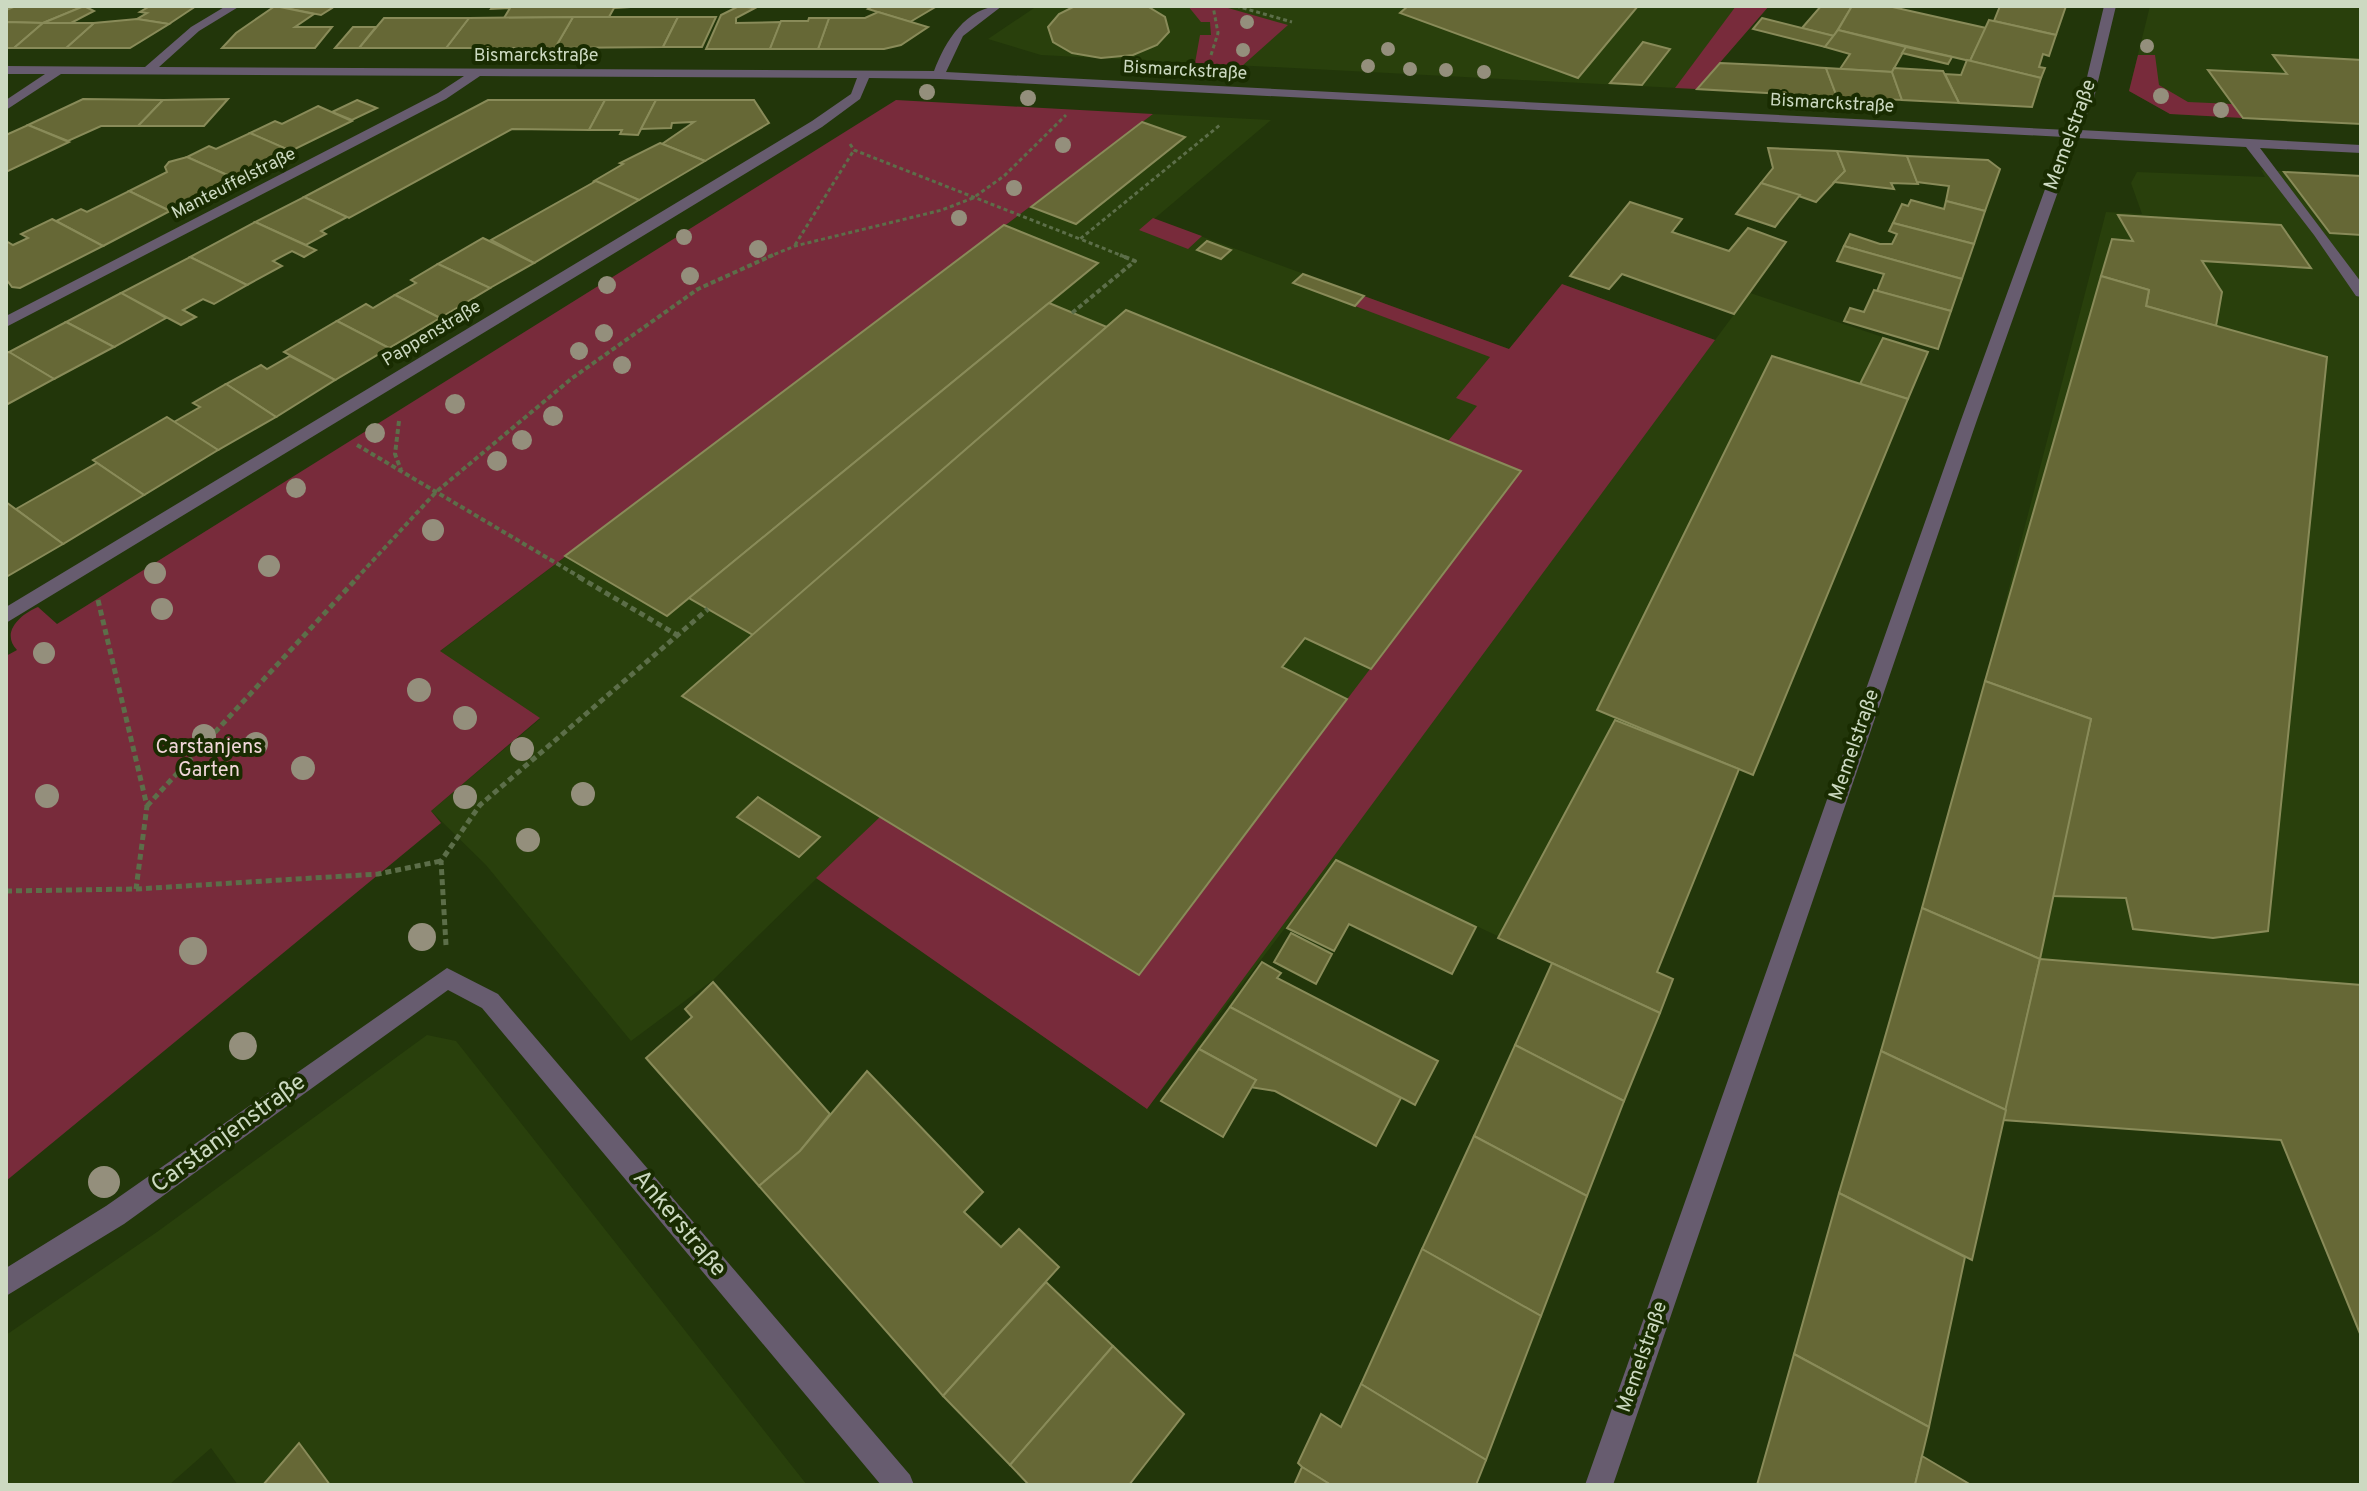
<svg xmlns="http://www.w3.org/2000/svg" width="2367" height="1491" font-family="Overpass,sans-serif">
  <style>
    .built { fill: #29400c }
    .green { fill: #782b3b }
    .building { fill: #666836; stroke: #898b59; stroke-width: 2 }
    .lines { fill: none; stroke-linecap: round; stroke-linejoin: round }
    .path-far2 { stroke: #5c6e49; stroke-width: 3; stroke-dasharray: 4 3; stroke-linecap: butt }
    .path-far1 { stroke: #5c6e49; stroke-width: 4; stroke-dasharray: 5 3; stroke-linecap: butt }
    .path { stroke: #5c6e49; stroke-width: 5; stroke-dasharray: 6 4; stroke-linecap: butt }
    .minor { fill: #675c6f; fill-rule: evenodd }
    .tree { fill: #948f7c }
    .labels { text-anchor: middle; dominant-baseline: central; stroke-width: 8; stroke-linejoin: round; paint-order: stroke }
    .far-street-label { font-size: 18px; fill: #ccd9c1; stroke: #192c01 }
    .street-label { font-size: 20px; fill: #ccd9c1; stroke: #192c01 }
    .park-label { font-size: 20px; fill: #f2d7da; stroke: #192c01 }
    .near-street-label { font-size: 24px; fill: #ccd9c1; stroke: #192c01 }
  </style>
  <rect width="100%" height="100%" fill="#22360a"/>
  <g class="built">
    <polygon points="1037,6 1769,6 1697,89 1041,55 988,39"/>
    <polygon points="2150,6 2361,6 2361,124 2170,114 2129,91"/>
    <polygon points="1153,114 1271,120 1154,219 1509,349 1562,284 1715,340 1750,293 1928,352 1753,775 1739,770 1657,971 1673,979 1660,1013 1337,860 1147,1109 817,878 713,980 631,1041 486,865 431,811 540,719 439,652"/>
    <polygon points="2261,170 2361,176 2361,1336 2281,1140 2003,1120 2040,959 1922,908 1985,681 2106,212 2142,214 2131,183 2137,172 2265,177"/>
    <polygon points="427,1035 456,1041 807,1485 238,1485 211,1448 169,1485 6,1485 6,1335 157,1232"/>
  </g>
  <g class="green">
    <polygon points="1188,6 1221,6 1288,25 1242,66 1195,63 1200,35 1211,35 1210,22 1201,22"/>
    <polygon points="1736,6 1769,6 1697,89 1675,88"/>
    <polygon points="2138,55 2155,55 2159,85 2188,102 2233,104 2243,118 2170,114 2129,91"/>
    <path d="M896,100L1153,114L440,651L540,718L431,811L441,823L6,1181V656L17,650C0,632 21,614 38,607L57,624Z"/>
    <polygon points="1153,218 1199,235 1202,236 1188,249 1139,230"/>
    <polygon points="1562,284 1715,340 1147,1109 816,878 881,816 1139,974 1520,471 1448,441 1477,406 1456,398 1490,357 1355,306 1364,296 1509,349"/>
  </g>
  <g class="building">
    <polygon points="16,6 84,6 43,23 6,22 6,10"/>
    <polygon points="84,6 94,11 71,23 43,23"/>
    <polygon points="150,6 196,6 169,24 137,19 147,13 140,12"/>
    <polygon points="275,6 330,6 332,8 321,15"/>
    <polygon points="275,6 314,14 295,27 332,27 315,48 222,48 236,33"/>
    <polygon points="493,6 647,6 614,8 609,17 504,18 510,8 491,9"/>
    <polygon points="739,6 755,8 736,18 736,23 781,22 770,49 706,49 721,15"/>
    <polygon points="873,6 937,6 910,22 868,9"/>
    <polygon points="1075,6 1147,6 1165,17 1169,32 1157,45 1133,55 1101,58 1072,53 1053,42 1048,27 1059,14"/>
    <polygon points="1408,6 1638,6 1578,78 1400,13"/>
    <polygon points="1821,6 1852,6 1834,36 1802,28"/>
    <polygon points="1852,6 1888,6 1986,28 1970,61 1838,30"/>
    <polygon points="2000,6 2066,6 2056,35 1994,21"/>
    <polygon points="878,12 928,27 901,45 884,49 818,49 829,18 865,18"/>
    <polygon points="573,17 678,17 663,47 555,48"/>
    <polygon points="573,17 555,48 446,48 469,18"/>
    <polygon points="678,17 716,17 702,47 663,47"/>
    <polygon points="384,18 469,18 446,48 359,48"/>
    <polygon points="809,18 829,18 818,49 770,49 781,21 808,21"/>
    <polygon points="1762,18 1834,36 1825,47 1753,29"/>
    <polygon points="137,19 169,24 130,48 66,48 94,23"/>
    <polygon points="1989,20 2056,35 2049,56 2043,54 2039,67 2045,68 2041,78 1970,61"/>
    <polygon points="6,22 43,23 14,48 6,48"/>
    <polygon points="43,23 94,23 66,48 14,48"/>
    <polygon points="353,27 376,27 359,48 335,48"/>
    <polygon points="1838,30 1906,47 1892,72 1840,69 1850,54 1825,47"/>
    <polygon points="1643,42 1670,49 1642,85 1610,83"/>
    <polygon points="1906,47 1952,57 1948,64 1902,53"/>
    <polygon points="2273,55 2361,60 2361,124 2243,118 2208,70 2287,74"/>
    <polygon points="1967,60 2041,78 2032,107 1959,103 1945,74 1961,75"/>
    <polygon points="1720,63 1826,68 1837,97 1697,89"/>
    <polygon points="1826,68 1892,72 1902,100 1837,97"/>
    <polygon points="1894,68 1943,71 1959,103 1902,100 1892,72"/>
    <polygon points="83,99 163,100 138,126 101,126 68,141 28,125"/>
    <polygon points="228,99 204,126 138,126 163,100"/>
    <polygon points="357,100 377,108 352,120 332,112"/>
    <polygon points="488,100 605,100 589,130 512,129 349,218 304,197"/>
    <polygon points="605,100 656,100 638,135 620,134 622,130 589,130"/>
    <polygon points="656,100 754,100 769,123 705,161 662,144 694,122 672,123 671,128 641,129"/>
    <polygon points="318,106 352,121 291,151 250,133 275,121 282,124"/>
    <polygon points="1142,122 1185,137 1076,224 1031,207"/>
    <polygon points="28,125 69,142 6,172 6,135"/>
    <polygon points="250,133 291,151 236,179 187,157 209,146 216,149"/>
    <polygon points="660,143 705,161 639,200 594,181 623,164 620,163"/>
    <polygon points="1768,148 1837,151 1845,171 1816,202 1761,183 1773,168"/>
    <polygon points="1837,151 1907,156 1918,184 1891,183 1894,189 1834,182 1845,171"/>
    <polygon points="1907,156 1988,160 2000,169 1985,211 1946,201 1949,186 1917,182"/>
    <polygon points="187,157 236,179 170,211 129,191 167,172 165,167 169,162"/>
    <polygon points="2284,172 2361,176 2361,235 2330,233"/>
    <polygon points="596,181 639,200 534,263 491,240"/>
    <polygon points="1761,183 1800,195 1775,227 1736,214"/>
    <polygon points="129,191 170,211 103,246 56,221 81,209 87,212"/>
    <polygon points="304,197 347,217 321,231 326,234 306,245 255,222"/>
    <polygon points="1911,200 1944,209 1946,201 1985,211 1974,244 1893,223 1902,204 1908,206"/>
    <polygon points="1630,202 1682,219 1672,232 1729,251 1748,228 1786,242 1734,314 1622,274 1609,289 1570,276"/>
    <polygon points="2118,215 2281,225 2311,268 2202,261 2222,292 2216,326 2146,306 2149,290 2101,276 2112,239 2133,241"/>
    <polygon points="52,219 103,246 20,288 12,287 6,279 6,241 13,245 28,238 21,234"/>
    <polygon points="255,222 316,250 304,257 292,251 273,261 282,266 247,285 190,257"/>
    <polygon points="1893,223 1974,244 1962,279 1844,246 1850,234 1880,244 1892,244 1897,234 1889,231"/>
    <polygon points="1004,225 1098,263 667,616 565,556"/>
    <polygon points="483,238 534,263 490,288 438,264"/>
    <polygon points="1207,241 1231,250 1221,259 1197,250"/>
    <polygon points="1844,246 1962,279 1951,311 1877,291 1884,274 1837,261"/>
    <polygon points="190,257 247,285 214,304 203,299 183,310 196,317 181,325 121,293"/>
    <polygon points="438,264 490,288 440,318 395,295 416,283 411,280"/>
    <polygon points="1303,274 1364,296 1355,306 1293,283"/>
    <polygon points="2101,276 2149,290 2146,306 2327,357 2268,931 2213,938 2133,929 2126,898 2052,896 2091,719 1985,681"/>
    <polygon points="1874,290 1951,311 1938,349 1844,321 1850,308 1864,312"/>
    <polygon points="121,293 166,318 114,347 66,322"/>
    <polygon points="395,295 440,318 389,348 337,321 366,304 373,308"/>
    <polygon points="1049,303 1107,327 753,635 689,598"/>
    <polygon points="1126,310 1521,471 1371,669 1305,638 1282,667 1347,699 1139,975 682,696"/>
    <polygon points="337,321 389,348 335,380 284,352"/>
    <polygon points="66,322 114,347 54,379 9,352"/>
    <polygon points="1883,338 1928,352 1908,399 1860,384"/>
    <polygon points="9,352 54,379 6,405 6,353"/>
    <polygon points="290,356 335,380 276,417 226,384 261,365 267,369"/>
    <polygon points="1772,356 1908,399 1753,775 1597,710"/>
    <polygon points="226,384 276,417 218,450 174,422 200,407 193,403"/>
    <polygon points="167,417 218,450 144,495 93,460"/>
    <polygon points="97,463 144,495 63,544 16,509"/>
    <polygon points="6,502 63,544 6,577"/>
    <polygon points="1985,681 2091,719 2040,959 1922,908"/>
    <polygon points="1615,720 1739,769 1657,972 1673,979 1660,1013 1498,938"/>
    <polygon points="758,797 820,837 799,857 737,817"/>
    <polygon points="1336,860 1476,927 1452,974 1349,924 1334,951 1287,928"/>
    <polygon points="1922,908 2040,959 2006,1110 1881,1051"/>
    <polygon points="1291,933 1332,954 1316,984 1274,962"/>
    <polygon points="2040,959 2361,985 2361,1336 2281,1140 2003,1120"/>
    <polygon points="1262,962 1281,973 1277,978 1438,1061 1415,1105 1230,1007"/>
    <polygon points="1552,963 1660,1013 1624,1101 1515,1045"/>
    <polygon points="713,982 830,1114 800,1151 759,1186 646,1058 692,1017 685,1009"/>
    <polygon points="1230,1007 1401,1098 1376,1146 1275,1091 1250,1087 1256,1080 1199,1049"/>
    <polygon points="1515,1045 1624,1101 1587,1196 1474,1136"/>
    <polygon points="1199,1049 1256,1080 1223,1137 1161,1101"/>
    <polygon points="1881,1051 2006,1110 1972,1260 1839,1193"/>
    <polygon points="867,1071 983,1192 964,1212 1001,1247 1019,1229 1059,1267 943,1396 759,1186 800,1151"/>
    <polygon points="1474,1136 1587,1196 1541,1316 1422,1249"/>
    <polygon points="1839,1193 1965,1257 1929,1427 1794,1354"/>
    <polygon points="1422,1249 1541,1316 1486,1460 1361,1384"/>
    <polygon points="1046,1282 1113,1346 1010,1465 943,1396"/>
    <polygon points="1113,1346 1184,1414 1129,1485 1029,1485 1010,1465"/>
    <polygon points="1794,1354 1929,1427 1915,1485 1757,1485"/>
    <polygon points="1361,1384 1486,1460 1476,1485 1331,1485 1302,1467 1298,1463 1321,1414 1341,1427"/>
    <polygon points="299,1443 330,1485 263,1485"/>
    <polygon points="1922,1456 1971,1485 1915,1485"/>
    <polygon points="1302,1467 1331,1485 1294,1485"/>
  </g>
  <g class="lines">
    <g class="path-far2">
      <polyline points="1236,6 1292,22"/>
      <polyline points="1211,55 1218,33 1213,6"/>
      <polyline points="850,144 854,150 1080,239"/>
      <polyline points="795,245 854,150"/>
      <polyline points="768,257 795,246 942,210 973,198 1004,176 1066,115"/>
      <polyline points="1125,257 1080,239 1220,125"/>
    </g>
    <g class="path-far1">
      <polyline points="1072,313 1135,261 1120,255"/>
      <polyline points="399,421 395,454 401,470"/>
      <polyline points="357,445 583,579"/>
      <polyline points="356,579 436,492 571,379 698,289 773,255"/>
    </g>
    <g class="path">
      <polyline points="579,577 677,635"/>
      <polyline points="98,600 147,806 136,889"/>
      <polyline points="147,806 358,577"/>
      <polyline points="6,891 136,889 378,874 441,861"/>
      <polyline points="446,945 441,861 480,805 708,609"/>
    </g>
    <g class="minor">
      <path d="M226,6H240L199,31L159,67L934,71C945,42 966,6 1002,6L963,36L946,72L2068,130L2082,98L2104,6H2116L2094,98L2080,130L2361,145V153L2260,148L2361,282V297L2356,296L2314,235L2246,147L2077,138L1977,420L1613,1485H1585L1961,420L2064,137L939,79L869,78L860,99L822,127L6,623V607L812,121L851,94L857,78L480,76L446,99L6,327V316L438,93L464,76L61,74L6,110V100L45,74H6V66L145,67L191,27Z"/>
      <polygon points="447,968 498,994 910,1475 914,1485 881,1485 482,1008 448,990 124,1224 6,1296 6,1268 106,1206"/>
    </g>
  </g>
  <g class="tree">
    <circle cx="1247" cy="22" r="7"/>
    <circle cx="2147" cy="46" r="7"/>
    <circle cx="1388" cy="49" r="7"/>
    <circle cx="1243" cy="50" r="7"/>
    <circle cx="1368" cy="66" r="7"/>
    <circle cx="1410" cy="69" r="7"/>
    <circle cx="1446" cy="70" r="7"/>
    <circle cx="1484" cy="72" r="7"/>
    <circle cx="927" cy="92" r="8"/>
    <circle cx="2161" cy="96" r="8"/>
    <circle cx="1028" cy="98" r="8"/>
    <circle cx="2221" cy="110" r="8"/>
    <circle cx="1063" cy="145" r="8"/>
    <circle cx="1014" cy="188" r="8"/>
    <circle cx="959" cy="218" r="8"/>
    <circle cx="684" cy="237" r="8"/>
    <circle cx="758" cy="249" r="9"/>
    <circle cx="690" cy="276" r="9"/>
    <circle cx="607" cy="285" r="9"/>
    <circle cx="604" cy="333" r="9"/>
    <circle cx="579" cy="351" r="9"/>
    <circle cx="622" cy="365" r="9"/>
    <circle cx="455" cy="404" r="10"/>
    <circle cx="553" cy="416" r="10"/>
    <circle cx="375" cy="433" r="10"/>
    <circle cx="522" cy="440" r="10"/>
    <circle cx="497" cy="461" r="10"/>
    <circle cx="296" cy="488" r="10"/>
    <circle cx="433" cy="530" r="11"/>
    <circle cx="269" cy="566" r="11"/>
    <circle cx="155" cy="573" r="11"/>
    <circle cx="162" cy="609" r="11"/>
    <circle cx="44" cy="653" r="11"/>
    <circle cx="419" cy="690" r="12"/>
    <circle cx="465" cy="718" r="12"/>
    <circle cx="204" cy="736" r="12"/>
    <circle cx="256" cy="744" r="12"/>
    <circle cx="522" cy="749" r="12"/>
    <circle cx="303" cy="768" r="12"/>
    <circle cx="583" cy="794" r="12"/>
    <circle cx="47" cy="796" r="12"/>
    <circle cx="465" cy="797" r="12"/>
    <circle cx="528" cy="840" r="12"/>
    <circle cx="422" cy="937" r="14"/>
    <circle cx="193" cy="951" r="14"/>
    <circle cx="243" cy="1046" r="14"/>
    <circle cx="104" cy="1182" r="16"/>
  </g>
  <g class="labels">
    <g class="far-street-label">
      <text x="536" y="56">Bismarckstraße</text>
      <text transform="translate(1185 71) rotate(3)">Bismarckstraße</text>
      <text transform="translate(1832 104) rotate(3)">Bismarckstraße</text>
      <text transform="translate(234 184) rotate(-27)">Manteuffelstraße</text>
      <text transform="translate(432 334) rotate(-31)">Pappenstraße</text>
    </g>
    <g class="street-label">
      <text transform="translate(2071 135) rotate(-70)">Memelstraße</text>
      <text transform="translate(1855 745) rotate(-71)">Memelstraße</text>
      <text transform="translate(1643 1357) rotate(-71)">Memelstraße</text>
    </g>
    <g class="park-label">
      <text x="209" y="748">Carstanjens<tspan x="209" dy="23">Garten</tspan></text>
    </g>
    <g class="near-street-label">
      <text transform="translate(229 1134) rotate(-36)">Carstanjenstraße</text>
      <text transform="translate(679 1224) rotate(50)">Ankerstraße</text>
    </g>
  </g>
  <rect width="2367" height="1491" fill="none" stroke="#ccd9c1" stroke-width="16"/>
</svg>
